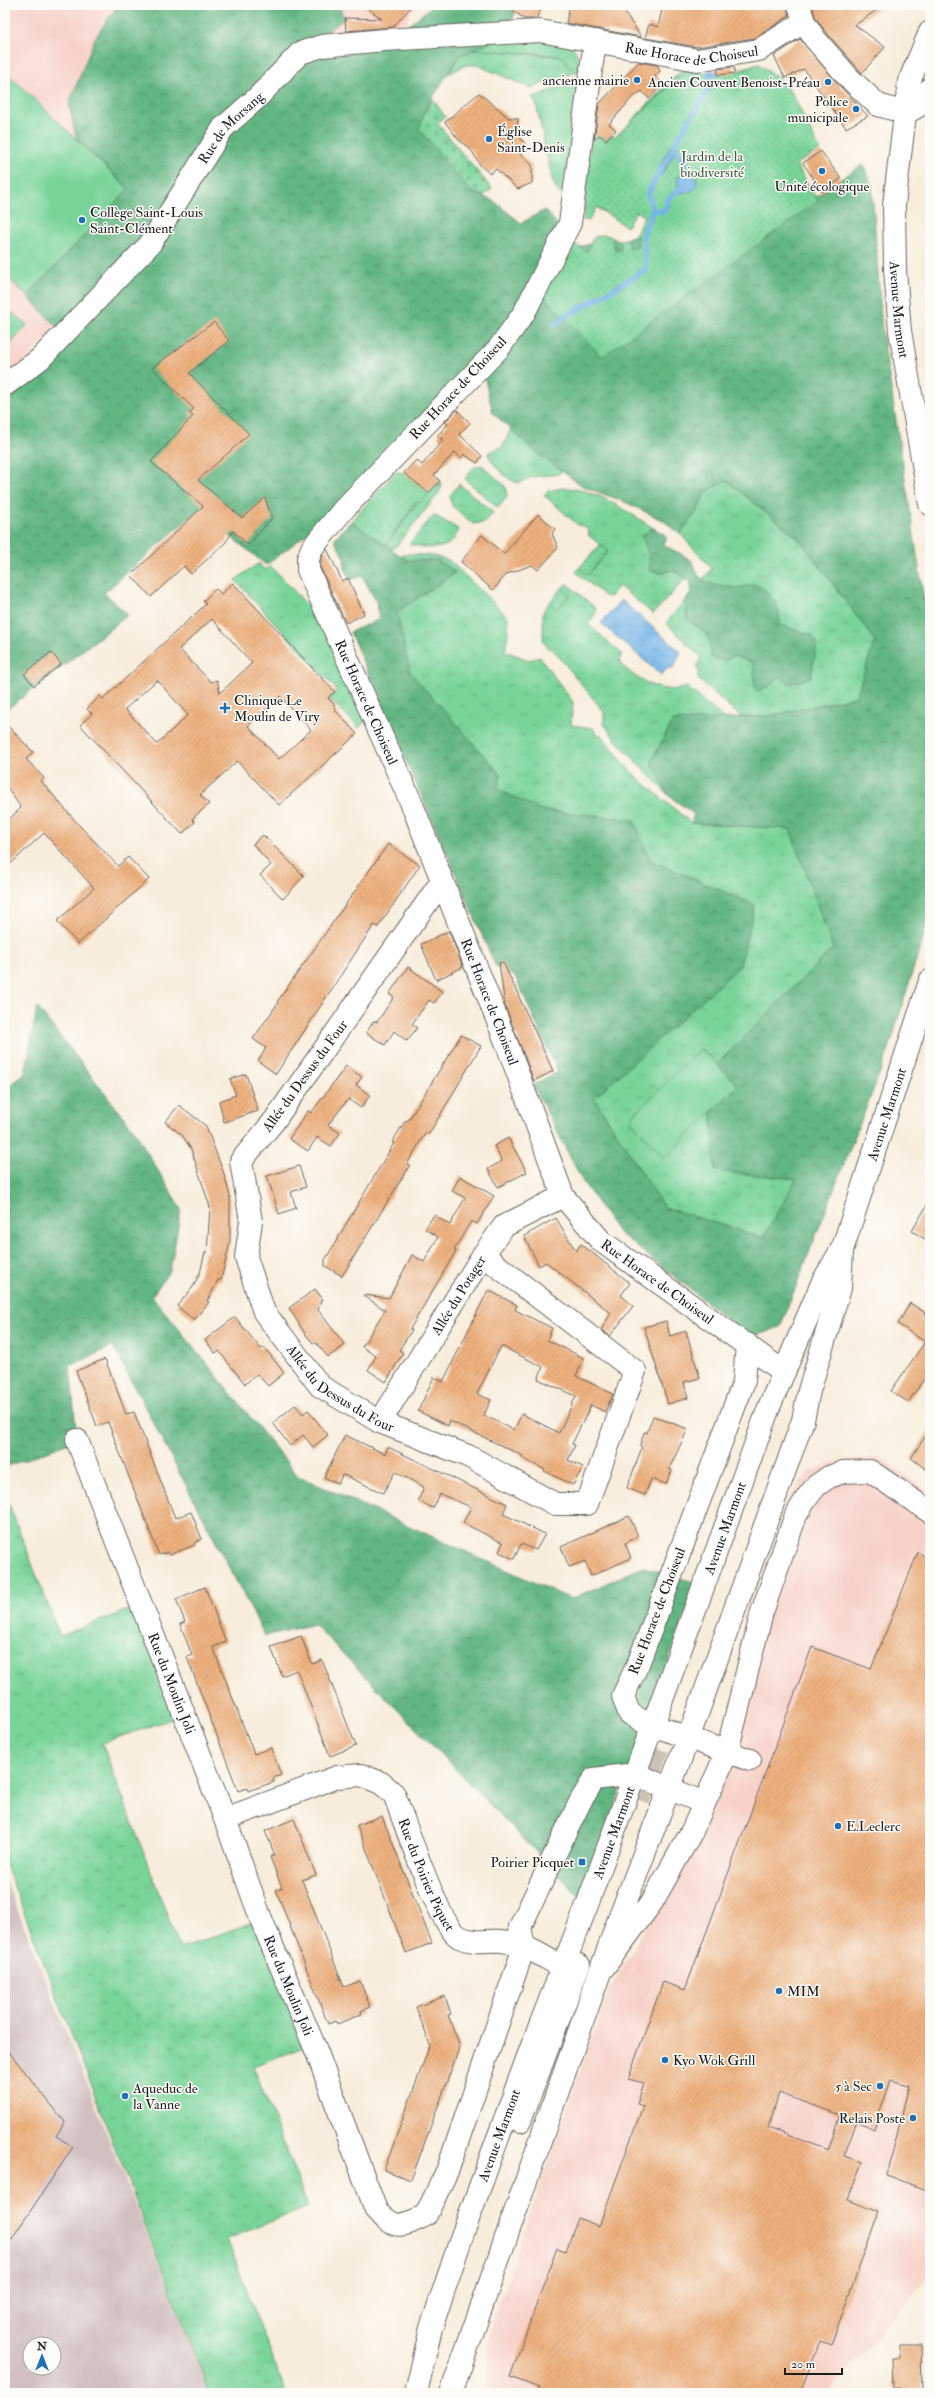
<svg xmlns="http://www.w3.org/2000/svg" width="935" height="2398" font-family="'IM FELL Double Pica',serif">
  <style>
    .built { fill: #f7d1c8 }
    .industrial { fill: #d2bfc0; fill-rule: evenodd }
    .grass { fill: url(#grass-tufts); stroke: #4a785b; fill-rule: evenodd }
    .forest { fill: url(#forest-crowns); stroke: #3f694f }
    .cemetery { fill: url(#cemetery-stones); stroke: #4a785b }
    .park { fill: #79d49a; stroke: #4a785b }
    .garden { fill: url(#garden-dots); stroke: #4a785b }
    .water { fill: url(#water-ripples); stroke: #486882 }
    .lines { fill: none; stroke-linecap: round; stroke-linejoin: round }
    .stream { stroke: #73b3e7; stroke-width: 5.5 }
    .building { fill: url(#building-hatch); fill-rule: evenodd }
    .major-tunnel { stroke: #ccc3b6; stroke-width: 22; stroke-dasharray: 22 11; stroke-linecap: butt }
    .minor-casing { stroke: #69655f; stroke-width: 24 }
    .major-casing { stroke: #69655f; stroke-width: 24 }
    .minor { stroke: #fff; stroke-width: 22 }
    .major { stroke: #fff; stroke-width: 22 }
    .poi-dot { fill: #1f6fb2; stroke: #fdfcf7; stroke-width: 1.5 }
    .labels { text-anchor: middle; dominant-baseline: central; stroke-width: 3; stroke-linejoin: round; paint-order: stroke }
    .street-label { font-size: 14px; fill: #1c1c1c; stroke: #fdfcf7 }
    .poi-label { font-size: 14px; fill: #1c1c1c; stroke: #fdfcf7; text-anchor: start }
    .park-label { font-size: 14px; fill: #3d5c48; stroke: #fdfcf7 }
  </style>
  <defs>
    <pattern id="grass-tufts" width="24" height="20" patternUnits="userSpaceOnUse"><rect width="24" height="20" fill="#79d49a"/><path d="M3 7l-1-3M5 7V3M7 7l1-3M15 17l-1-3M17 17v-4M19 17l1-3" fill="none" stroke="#68b584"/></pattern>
    <pattern id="forest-crowns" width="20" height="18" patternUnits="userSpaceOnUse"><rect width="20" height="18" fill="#62b682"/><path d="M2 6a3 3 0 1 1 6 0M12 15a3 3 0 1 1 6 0" fill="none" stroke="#50936a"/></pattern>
    <pattern id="cemetery-stones" width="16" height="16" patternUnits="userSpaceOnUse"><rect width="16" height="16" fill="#79d49a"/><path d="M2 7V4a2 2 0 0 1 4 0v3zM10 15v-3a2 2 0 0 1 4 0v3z" fill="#68b584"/></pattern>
    <pattern id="garden-dots" width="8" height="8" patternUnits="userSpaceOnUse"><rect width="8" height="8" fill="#79d49a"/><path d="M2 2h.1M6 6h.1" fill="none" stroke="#68b584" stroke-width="1.8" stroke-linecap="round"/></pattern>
    <pattern id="water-ripples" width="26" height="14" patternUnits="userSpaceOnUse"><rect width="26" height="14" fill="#73b3e7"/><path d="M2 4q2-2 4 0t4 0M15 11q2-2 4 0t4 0" fill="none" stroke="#6399c6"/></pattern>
    <pattern id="building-hatch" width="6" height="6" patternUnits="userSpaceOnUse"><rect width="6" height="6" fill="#eeb17f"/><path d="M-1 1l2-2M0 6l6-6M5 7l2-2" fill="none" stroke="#cc986d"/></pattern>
  </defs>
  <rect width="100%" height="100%" fill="#fdfcf7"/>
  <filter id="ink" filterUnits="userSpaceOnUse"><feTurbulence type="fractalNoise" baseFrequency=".025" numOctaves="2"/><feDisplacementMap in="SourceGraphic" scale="8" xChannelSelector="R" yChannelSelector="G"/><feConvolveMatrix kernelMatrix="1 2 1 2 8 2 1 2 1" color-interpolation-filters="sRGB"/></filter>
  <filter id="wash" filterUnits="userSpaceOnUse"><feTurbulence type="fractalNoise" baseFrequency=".012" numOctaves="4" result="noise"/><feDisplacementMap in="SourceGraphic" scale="16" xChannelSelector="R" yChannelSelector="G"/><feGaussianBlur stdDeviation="0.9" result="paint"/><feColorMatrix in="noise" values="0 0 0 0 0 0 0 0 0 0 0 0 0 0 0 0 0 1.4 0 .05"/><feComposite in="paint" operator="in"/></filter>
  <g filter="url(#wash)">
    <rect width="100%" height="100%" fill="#f8eddc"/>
    <g class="built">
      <polygon points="5,5 413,5 401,39 184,187 5,383"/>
      <polygon points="879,1457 930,1493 930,2275 827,2393 486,2393 491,2326 608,1992 682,1866 744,1708 783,1501 809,1472 832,1463"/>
    </g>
    <path class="industrial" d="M5,1878L210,2393H5ZM30,2344H54V2368H30Z"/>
    <g class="grass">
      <polygon points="474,49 564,57 569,67 580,65 581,70 530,88 477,65 466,65 449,74 459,56"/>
      <polygon points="580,80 565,199 556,189 552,179 536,103 532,97"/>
      <path d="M512,426L566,467L559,474L533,477L518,483C507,480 491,464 488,453L503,446Z"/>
      <polygon points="482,465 506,487 507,497 498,508 465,479 473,468"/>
      <polygon points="726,480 799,539 875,640 856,697 768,716 741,717 697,678 699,673 697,666 701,657 666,623 712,568 680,534 697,511 705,493"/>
      <polygon points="440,481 442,486 438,494 399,543 393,549 385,548 417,502 419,503"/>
      <polygon points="459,484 493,512 486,522 473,524 452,506 450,496"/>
      <path d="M563,488C601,488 632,517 664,534L667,538L663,545L692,561L690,574L653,614L619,586L611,596L606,597L576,572L579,568L587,575L608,551L588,535L589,532L583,525L579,526L544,495L548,491Z"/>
      <path d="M434,515L458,529C454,553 426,549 409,544Z"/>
      <path d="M409,554L433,556L450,561L508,617V635L505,651L529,660L540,657L573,702L571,725L593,728L596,734L601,735L631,772L691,823L790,829L861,909L796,1179L764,1238L672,1223L594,1098L754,905L649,860L634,820L522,808L494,798L403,671L397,612L400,556ZM775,1007L757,1141L712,1111L665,1157L701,1049L717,1064Z"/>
      <polygon points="259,563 264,570 271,566 321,620 366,720 359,728 328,698 337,690 235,580"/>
      <path d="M567,583L595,608L596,613L588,624L622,654L619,661C634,680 664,696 687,687L726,720L669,796L614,738L604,724V712L552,648L549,649L543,641V614L544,610L549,603L557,609L569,595L562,588Z"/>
      <polygon points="5,1494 60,1636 141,1605 183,1715 102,1743 180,1949 261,1919 312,2044 253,2066 308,2207 227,2239 286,2393 210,2393 5,1863"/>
    </g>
    <g class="forest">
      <path d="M118,5H338L345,18L323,35L402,30L434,5H507L516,13L510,22L518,26L500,39L459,56L426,108L470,191L494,201L521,223L545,210L578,248L608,237L621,241L637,234L646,213L615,138L676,75C684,70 691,65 699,71V76L720,77L759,64L784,83L737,122L811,200L863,164L872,186L882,331L930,638V907L924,934L888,1052L780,1327L755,1336L745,1333L617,1231L583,1182L533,1085L558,1072L515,976L496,967L350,632L380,619L376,601L362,576L350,580L345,568L344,558L334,539L351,521L407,560H437L456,572L397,612L410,672L501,775L498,789L541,810L634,820L650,860L755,905L740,966L594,1098L664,1207L763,1238L796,1179L715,1171L712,1111L738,1085L717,1064L833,948L790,829L691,823L694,814L669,796L651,761L673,721L768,716L856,697L875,640L799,539L726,480L705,493L697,511L680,534L664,521L623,501L584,487L537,453L493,413L480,360L322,522L266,565L198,510L104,593L128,615L5,711V397L68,339L27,296L128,189L76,138L69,104L95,38Z"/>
      <path d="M652,528L662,533L665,546C673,550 683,554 690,560C695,563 695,571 699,576C711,589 741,590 755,584C773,594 780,605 780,625L812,635L817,643L811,677L791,684L779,677L768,687L757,692C752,682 755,673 753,663L734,656L724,661L711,658C710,633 707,633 687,620L686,603L691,592V582L673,570L662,573L650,571L649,555L642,536Z"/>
      <polygon points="37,1007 134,1130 181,1209 170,1270 152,1296 298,1476 571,1599 643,1567 697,1583 581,1898 314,1624 265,1636 113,1346 70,1366 77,1440 5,1467 5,1089 25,1074"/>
    </g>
    <polygon class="cemetery" points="433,99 445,117 437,123 492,189 483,196 470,191 419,129 426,108"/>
    <g class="park">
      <polygon points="5,71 128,189 27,296 5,275"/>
      <polygon points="5,307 27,325 5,351"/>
      <polygon points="701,1049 738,1085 665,1158 629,1119"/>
    </g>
    <g class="garden">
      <polygon points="500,39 570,42 576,52 580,65 569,68 564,57 552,55 474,49"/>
      <path d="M759,64L784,83L792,93L820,150L796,164L818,201L602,357L543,296L573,243L587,252L593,238L603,234L612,237L615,251L621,250L620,240L628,239L629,248L639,246L636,234L644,216L636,211L627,227L596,207L589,221L583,220L592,130L606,140L611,135L615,137L688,70C721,78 728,75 759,64Z"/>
      <polygon points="396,472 404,473 429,493 419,503 416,502 386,545 351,521"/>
      <polygon points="600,545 608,551 587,575 579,568"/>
      <polygon points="562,588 570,595 557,610 549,603"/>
    </g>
    <g class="water">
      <polygon points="672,144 678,147 661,176 656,172"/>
      <polygon points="692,168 696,176 697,186 690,192 681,193 678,189 677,179 683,172"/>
      <polygon points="621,600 681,652 673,668 668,668 661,675 601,623"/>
    </g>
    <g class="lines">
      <g class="stream">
        <polyline points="687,176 685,161 673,147 711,85 709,73 718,74"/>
        <polyline points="653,210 648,194 661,168"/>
        <polyline points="555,323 646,270 643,235 653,210 664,211 667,208 667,200 684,185"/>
      </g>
    </g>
    <g id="blocks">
      <g class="building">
        <polygon points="363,5 413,5 393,27 346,31 345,18 382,19"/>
        <polygon points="507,5 543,5 536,19 524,19"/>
        <polygon points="570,5 620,5 641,37 566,23"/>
        <polygon points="663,5 787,5 789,16 755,38 697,47 645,38 649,24 658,27"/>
        <polygon points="812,5 884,5 855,25 885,47 862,73 825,31 815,17"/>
        <polygon points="800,39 840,86 868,116 846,128 804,69 785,78 774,56"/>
        <polygon points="639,62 657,65 660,71 655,76 663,84 649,99 642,91 633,97 609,124 616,130 606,140 599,135 594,140 599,104"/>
        <polygon points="734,67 735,73 718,75 717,69"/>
        <polygon points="479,93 509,118 518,118 517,128 521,133 519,136 525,144 517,151 532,165 532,183 518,189 496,169 490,174 480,165 472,151 458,139 445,122"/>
        <polygon points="821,151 841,179 822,192 803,163"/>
        <polygon points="214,322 229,341 189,373 249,434 198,480 242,518 265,498 272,518 248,545 233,531 225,543 191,574 184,566 151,597 131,575 203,506 151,462 193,416 189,413 194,409 152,368"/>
        <polygon points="457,410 470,423 459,434 482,456 477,463 464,454 461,458 455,452 434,475 440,481 429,493 404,473 416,460 422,465 443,440 437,436 448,424 445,422"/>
        <polygon points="538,514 555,529 552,533 558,548 538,570 532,565 507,574 493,590 461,562 482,535 504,554"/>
        <polygon points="327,549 342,581 348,578 364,614 346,623 320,567 323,554"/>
        <path d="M233,583L335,692L328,698L336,707L334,709L357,734L279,805L237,761L200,795L209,804L192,819L195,822L182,834L80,725L92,714L87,709L100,696L103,699L206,604L203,601L216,589L221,594ZM212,619L252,663L220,693L217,680L211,682L179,649ZM157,680L188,715L157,744L125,709ZM280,696L311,730L279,759L248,726Z"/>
        <polygon points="51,652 61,664 34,686 24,674"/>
        <polygon points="5,723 33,752 26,759 44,778 41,781 78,824 118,866 128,857 149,879 78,944 57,921 94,888 44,833 5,869 5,823 21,808 5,784"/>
        <polygon points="263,835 304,876 283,899 260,875 271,865 253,844"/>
        <polygon points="388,844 420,865 378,927 374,925 356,952 276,1074 258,1061 266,1048 253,1039 278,1003 277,1002"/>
        <polygon points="449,931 463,967 436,980 421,944"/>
        <polygon points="503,962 553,1071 534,1081 505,1006 499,963"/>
        <polygon points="408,967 443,992 434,1003 429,1000 412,1024 417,1028 407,1041 394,1031 385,1045 366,1033 374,1021 377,1022 394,997 389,994"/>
        <polygon points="461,1035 481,1046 429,1134 426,1132 407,1164 410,1165 342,1276 325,1266 325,1260 394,1143 392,1142 406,1120 408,1121"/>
        <polygon points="346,1066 362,1077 356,1085 370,1095 361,1108 348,1099 328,1125 340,1133 331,1146 317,1137 308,1151 289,1139 308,1111 311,1113"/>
        <polygon points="246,1074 258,1111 224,1122 219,1101 236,1095 230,1079"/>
        <polygon points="179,1105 206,1126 224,1174 230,1197 230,1242 221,1280 218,1280 213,1290 207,1301 209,1302 194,1320 177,1306 193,1287 200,1273 205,1252 207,1253 210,1207 191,1149 182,1135 165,1122"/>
        <polygon points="508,1138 527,1172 498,1187 488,1169 502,1161 494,1146"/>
        <polygon points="299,1166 306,1187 291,1192 296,1208 279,1214 267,1176"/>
        <polygon points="460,1176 494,1196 477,1224 471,1221 454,1250 456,1251 410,1329 412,1330 399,1350 403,1353 386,1382 368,1370 376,1356 362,1347 385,1310 363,1295 389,1298 412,1255 424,1262 438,1237 425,1229 434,1215 450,1225 465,1198 452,1191"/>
        <polygon points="930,1200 930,1242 912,1231"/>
        <polygon points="556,1218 576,1251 581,1244 630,1283 621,1295 633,1306 610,1336 601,1330 611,1313 546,1262 539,1266 524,1236"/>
        <polygon points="315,1289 322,1298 318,1310 345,1345 328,1357 315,1342 313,1343 306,1335 289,1308"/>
        <path d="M488,1290L517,1305L515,1310L552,1328L547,1340L584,1358L576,1376L613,1394L605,1412L591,1405L572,1444L575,1445L568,1460L583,1467L573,1485L544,1471L545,1470L522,1458L523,1456L479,1435L450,1421L448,1426L418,1411L434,1377L443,1382ZM501,1346L543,1367L538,1379L576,1396L559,1433L522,1414L514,1430L484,1415L491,1400L477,1394Z"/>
        <polygon points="910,1303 930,1316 930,1371 908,1402 891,1391 925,1342 898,1324"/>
        <polygon points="235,1317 261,1349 264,1347 284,1373 268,1386 257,1374 245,1384 219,1351 215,1353 205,1340"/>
        <polygon points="666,1321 670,1336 686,1331 700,1378 684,1382 688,1398 668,1404 644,1327"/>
        <polygon points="105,1359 126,1414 134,1412 175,1518 191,1512 202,1539 194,1543 195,1545 169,1555 168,1552 159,1555 108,1422 97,1426 76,1371"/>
        <polygon points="295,1405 303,1414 308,1410 328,1435 313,1447 303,1435 290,1446 273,1423"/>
        <polygon points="653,1416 688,1429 669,1469 672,1470 666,1484 651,1479 645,1495 627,1488 642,1447 640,1446 644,1432 647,1433"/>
        <polygon points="930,1429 930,1472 911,1458"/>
        <polygon points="345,1435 385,1454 388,1447 507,1504 503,1514 545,1534 536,1550 521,1544 514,1559 499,1552 503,1543 463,1523 471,1507 440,1494 433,1508 418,1501 424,1487 395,1472 383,1493 346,1476 342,1475 338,1484 324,1477"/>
        <polygon points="629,1516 638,1536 625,1543 631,1558 591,1576 585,1561 569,1567 561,1547"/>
        <path d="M918,1552L930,1560V2191L887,2176L909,2085L891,2080L874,2129L857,2121L844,2156L862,2162L848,2200L879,2212L831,2345L820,2341L800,2393H537L539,2388L510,2377L523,2341L557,2248L566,2251L578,2218L599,2226L643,2106L637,2104L644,2083L628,2079L663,1982L685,1990L812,1647L871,1669ZM779,2093L840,2115L828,2150L768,2128Z"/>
        <polygon points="205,1587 226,1642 213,1647 254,1754 271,1748 281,1775 273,1778 274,1782 248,1791 247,1788 238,1791 187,1657 192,1655 180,1624 185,1622 176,1599"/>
        <polygon points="301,1636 312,1664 322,1660 356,1746 330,1756 297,1670 282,1676 271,1647"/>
        <polygon points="382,1816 432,1943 406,1953 357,1825"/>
        <polygon points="294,1819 316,1875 302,1880 344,1987 360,1981 370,2007 361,2011 362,2014 337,2024 336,2021 328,2024 276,1890 282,1888 270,1857 275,1855 265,1831"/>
        <polygon points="445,1996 451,2014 448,2015 460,2046 411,2180 384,2170 430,2045 416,2007"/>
        <polygon points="5,2047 65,2122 56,2136 73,2147 5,2249"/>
        <polygon points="899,2346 921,2346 922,2393 900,2393 900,2388 893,2388 892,2358 899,2358"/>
      </g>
    </g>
  </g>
  <g filter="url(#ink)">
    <use href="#blocks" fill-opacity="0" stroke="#69655f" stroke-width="1"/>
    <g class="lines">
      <polyline class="major-tunnel" points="639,1800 672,1711"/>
      <g class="minor-casing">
        <g id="minor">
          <polyline points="799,5 804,22 815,39 849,78 878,105 906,113 922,104"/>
          <path id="s1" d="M595,41L570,223L524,313L499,348L343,510L312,548L308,559V570L411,802L508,1047L563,1196L601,1241L784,1372"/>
          <path id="s2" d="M5,385L40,359L150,244L223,128L257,98L300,53L322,46L384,40L540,31L697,60L759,50L804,22"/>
          <path id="s3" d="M442,881L274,1121L241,1161L251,1221L246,1257L264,1312L320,1386L380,1422L468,1456L555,1504H587L635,1371L483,1255"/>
          <polyline points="747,1344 744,1381 638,1664 623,1696 629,1713 644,1722 750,1760"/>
          <path id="s4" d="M380,1422L483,1255L504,1226L563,1196"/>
          <path id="s5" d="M77,1440L225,1819L261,1919L316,2050L376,2210C397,2231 401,2227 426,2215L448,2169L524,1947L520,1927L580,1802L594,1779L635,1774L704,1803"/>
          <path id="s6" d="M225,1819L337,1777L361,1775L381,1783L394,1794C403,1818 441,1929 459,1937C476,1944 485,1940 501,1941C522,1942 544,1957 562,1967"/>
          <polyline points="604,1967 652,1902 692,1831 727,1752 762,1612 796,1515 806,1499 816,1486 829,1477 843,1472 870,1471 930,1512"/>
        </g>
      </g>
      <g class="major-casing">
        <g id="major">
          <path id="s7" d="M930,32L909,82L894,205L895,270L900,331L930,504"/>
          <polyline points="906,113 930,89"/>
          <polyline points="520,2121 579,1965"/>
          <path id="s8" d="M416,2393L431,2328L464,2230L530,2051L587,1905L769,1407L823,1281L843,1247L930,981"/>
          <polyline points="451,2393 616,1927 688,1739 803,1420 809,1391 840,1288 842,1251"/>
        </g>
      </g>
      <use href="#minor" class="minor"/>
      <use href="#major" class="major"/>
    </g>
  </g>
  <g class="poi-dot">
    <circle cx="637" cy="80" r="4"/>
    <circle cx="828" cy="82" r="4"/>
    <circle cx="856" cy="109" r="4"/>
    <circle cx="489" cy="139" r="4"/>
    <circle cx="822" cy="171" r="4"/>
    <circle cx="82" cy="220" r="4"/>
    <path d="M223 702h4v4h4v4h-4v4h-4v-4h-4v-4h4z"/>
    <circle cx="838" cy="1826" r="4"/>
    <rect x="578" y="1858" width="8" height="8" rx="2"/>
    <circle cx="779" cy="1991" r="4"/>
    <circle cx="665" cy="2060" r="4"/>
    <circle cx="880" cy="2086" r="4"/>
    <circle cx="125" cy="2096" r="4"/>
    <circle cx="913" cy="2118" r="4"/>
  </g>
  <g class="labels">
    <g class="street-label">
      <text stroke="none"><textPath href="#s2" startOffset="843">Rue Horace de Choiseul</textPath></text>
      <text stroke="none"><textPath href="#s2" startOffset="345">Rue de Morsang</textPath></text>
      <text stroke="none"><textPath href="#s7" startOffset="283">Avenue Marmont</textPath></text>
      <text transform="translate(458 388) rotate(-47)">Rue Horace de Choiseul</text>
      <text stroke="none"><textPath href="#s1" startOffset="769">Rue Horace de Choiseul</textPath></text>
      <text stroke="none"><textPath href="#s1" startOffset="1093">Rue Horace de Choiseul</textPath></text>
      <text transform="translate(305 1076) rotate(-54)">Allée du Dessus du Four</text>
      <text stroke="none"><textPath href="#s8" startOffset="1364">Avenue Marmont</textPath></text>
      <text stroke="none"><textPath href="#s1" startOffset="1429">Rue Horace de Choiseul</textPath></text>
      <text stroke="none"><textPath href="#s4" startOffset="149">Allée du Potager</textPath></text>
      <text stroke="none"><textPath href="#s3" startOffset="610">Allée du Dessus du Four</textPath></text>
      <text stroke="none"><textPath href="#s8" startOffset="919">Avenue Marmont</textPath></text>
      <text transform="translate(657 1611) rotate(-69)">Rue Horace de Choiseul</text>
      <text stroke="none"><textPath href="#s5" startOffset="261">Rue du Moulin Joli</textPath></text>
      <text stroke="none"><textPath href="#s8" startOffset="595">Avenue Marmont</textPath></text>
      <text stroke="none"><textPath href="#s6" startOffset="269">Rue du Poirier Piquet</textPath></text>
      <text stroke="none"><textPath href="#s5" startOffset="585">Rue du Moulin Joli</textPath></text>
      <text stroke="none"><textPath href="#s8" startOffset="271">Avenue Marmont</textPath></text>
    </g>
    <g class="poi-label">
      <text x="629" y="80" text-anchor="end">ancienne mairie</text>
      <text x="820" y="82" text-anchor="end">Ancien Couvent Benoist-Préau</text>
      <text x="848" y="101" text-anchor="end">Police<tspan x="848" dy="16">municipale</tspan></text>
      <text x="497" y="131">Église<tspan x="497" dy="16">Saint-Denis</tspan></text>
      <text x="822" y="186" text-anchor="middle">Unité écologique</text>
      <text x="90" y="212">Collège Saint-Louis<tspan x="90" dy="16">Saint-Clément</tspan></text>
      <text x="234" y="700">Clinique Le<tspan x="234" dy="16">Moulin de Viry</tspan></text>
      <text x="846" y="1826">E.Leclerc</text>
      <text x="574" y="1862" text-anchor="end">Poirier Picquet</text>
      <text x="787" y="1991">MIM</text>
      <text x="673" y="2060">Kyo Wok Grill</text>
      <text x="872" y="2086" text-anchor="end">5 à Sec</text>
      <text x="133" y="2088">Aqueduc de<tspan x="133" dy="16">la Vanne</tspan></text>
      <text x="905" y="2118" text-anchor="end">Relais Poste</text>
    </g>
    <g class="park-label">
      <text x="712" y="156">Jardin de la<tspan x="712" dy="16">biodiversité</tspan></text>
    </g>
  </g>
  <rect width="935" height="2398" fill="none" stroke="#fdfcf7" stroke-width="20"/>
  <g transform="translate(42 2356)"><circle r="19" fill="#fdfcf7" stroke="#a3a29f"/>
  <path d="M0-3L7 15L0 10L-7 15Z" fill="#1f6fb2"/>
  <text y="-6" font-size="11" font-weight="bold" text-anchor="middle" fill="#1c1c1c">N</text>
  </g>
  <path d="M785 2368v6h57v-6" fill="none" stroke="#1c1c1c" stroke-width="2"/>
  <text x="791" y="2368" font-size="12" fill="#1c1c1c" stroke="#fdfcf7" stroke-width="3" paint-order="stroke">20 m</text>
</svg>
